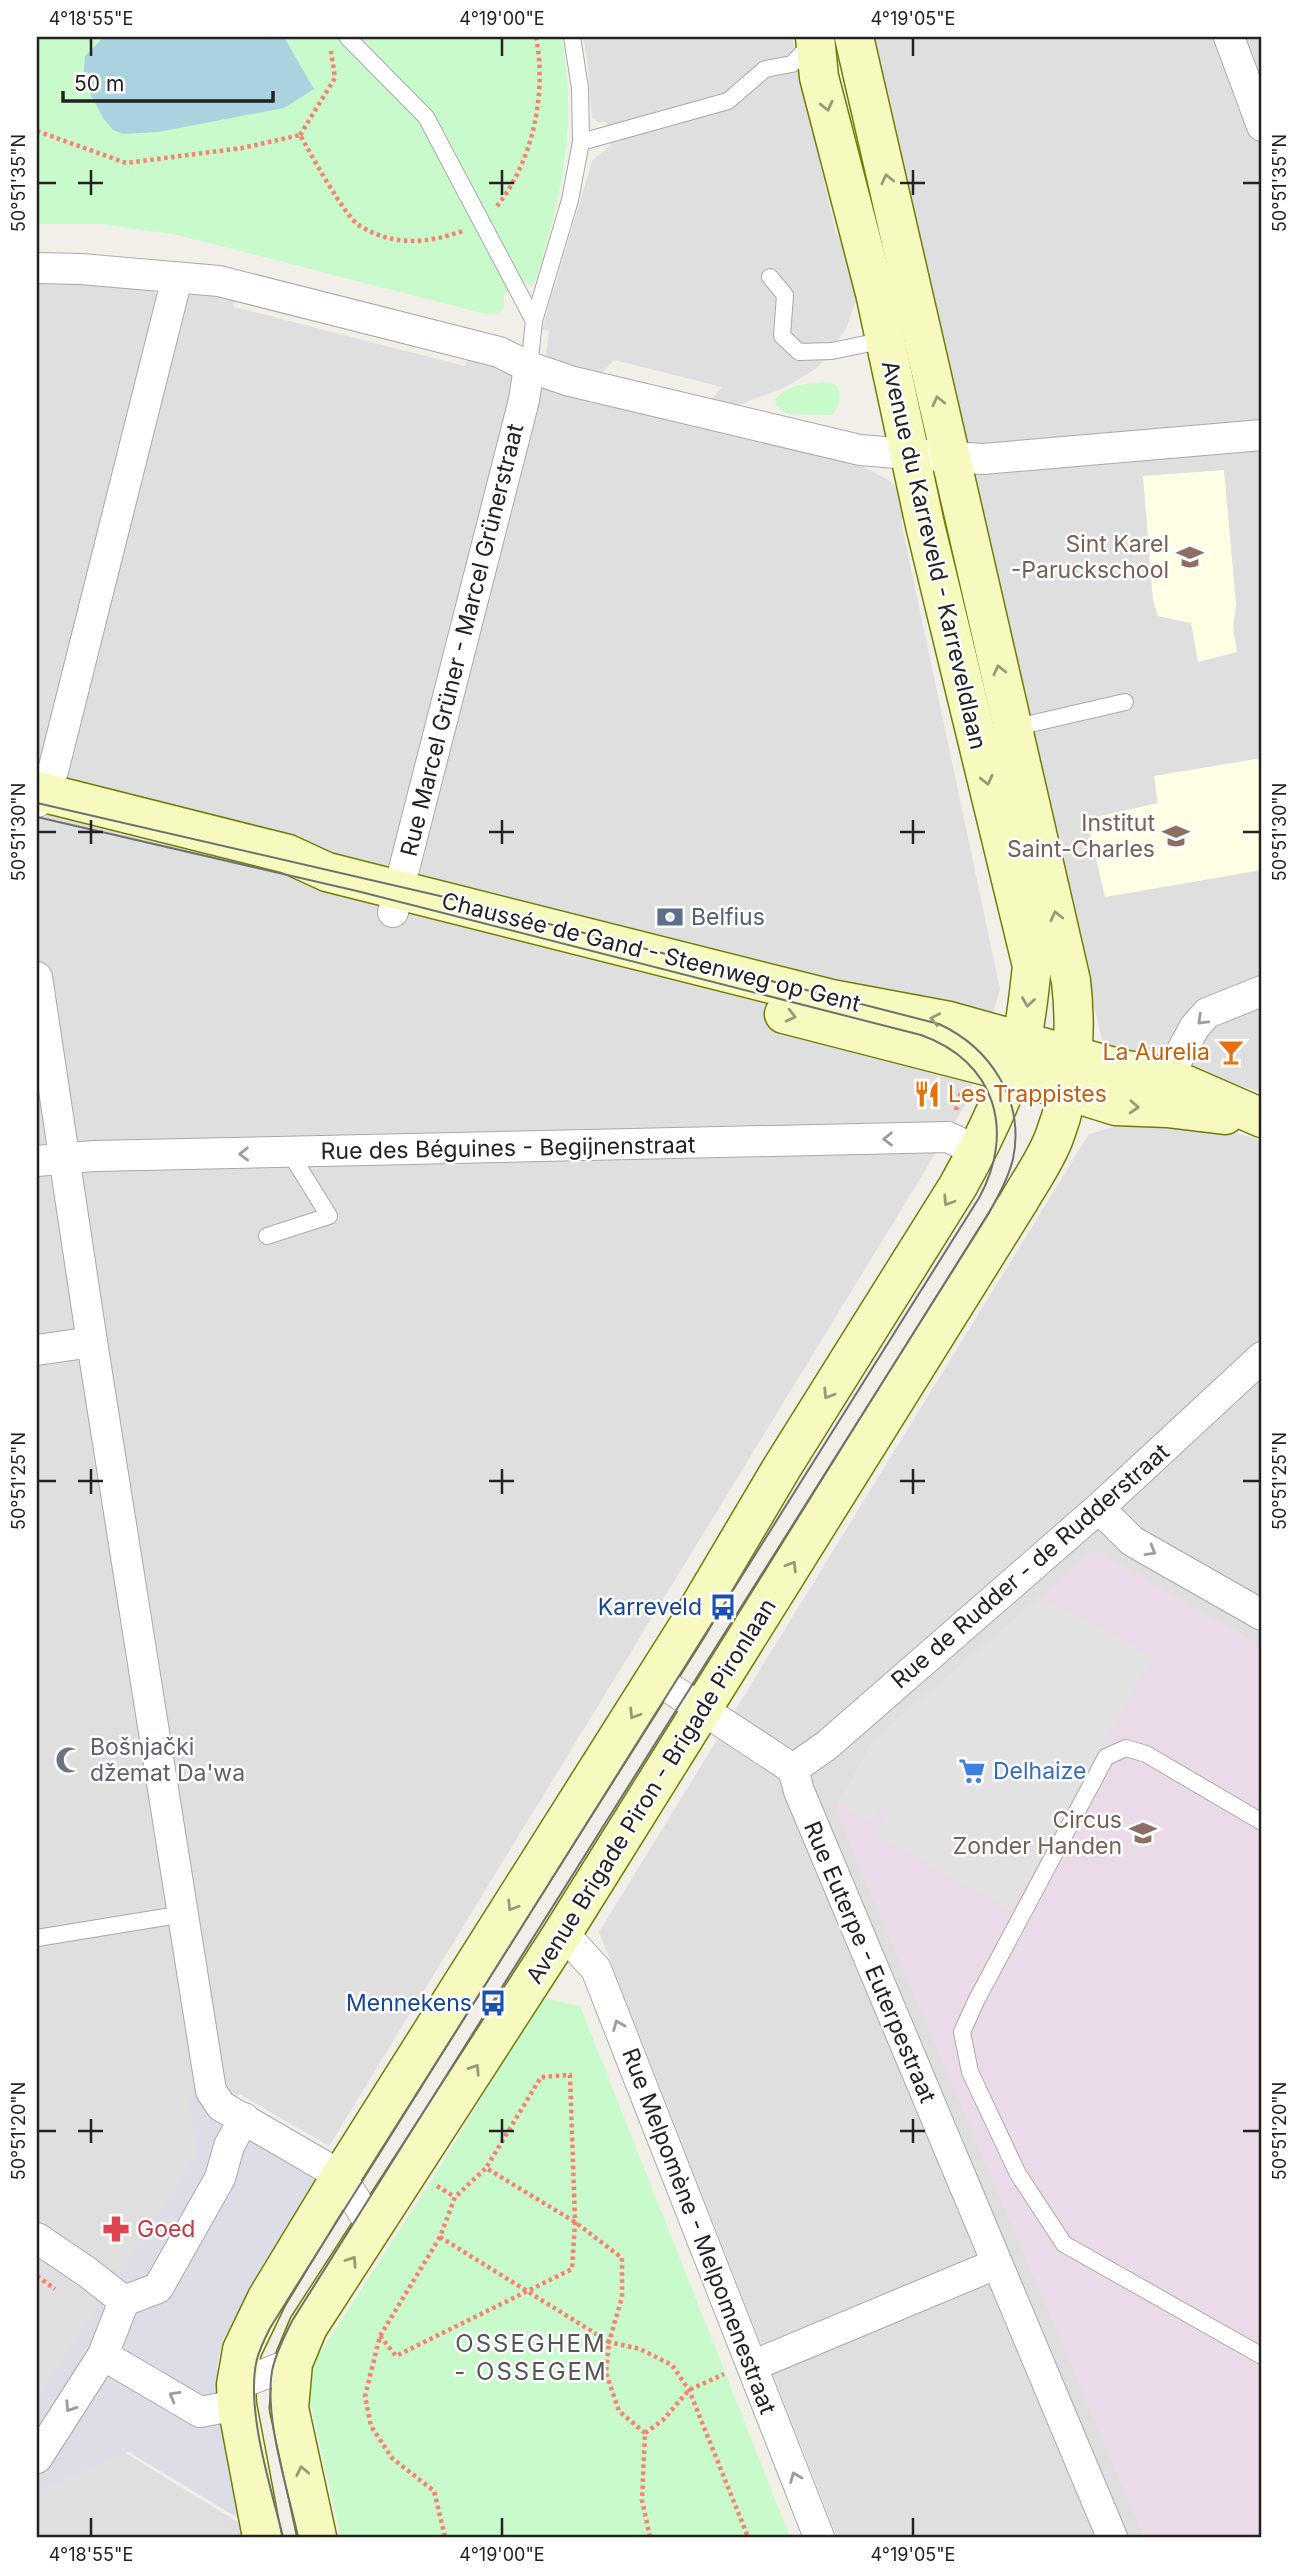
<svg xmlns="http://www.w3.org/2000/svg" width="1299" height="2574" font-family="Inter,sans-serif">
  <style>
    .residential { fill: #e0dfdf }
    .industrial { fill: #ebdbe8 }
    .education { fill: #ffffe5 }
    .park { fill: #c8facc }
    .parking { fill: #e2e2e2 }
    .plaza { fill: #dddde8 }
    .water { fill: #aad3df }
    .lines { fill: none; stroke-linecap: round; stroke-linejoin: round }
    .lane-casing { stroke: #a9a9a9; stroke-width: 18 }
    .street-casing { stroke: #a9a9a9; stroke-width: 32 }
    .secondary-casing { stroke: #707d05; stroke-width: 41 }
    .path { stroke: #fa8072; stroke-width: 4.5; stroke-dasharray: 3.5 3.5; stroke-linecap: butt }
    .lane { stroke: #fff; stroke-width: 16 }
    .street { stroke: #fff; stroke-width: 30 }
    .secondary { stroke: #f7fabf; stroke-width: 38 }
    .tram { stroke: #707070; stroke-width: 2 }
    .oneway { stroke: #979978 }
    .oneway2 { stroke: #9c9c9c }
    .ticks { fill: none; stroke: #222; stroke-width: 2.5 }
    .labels { text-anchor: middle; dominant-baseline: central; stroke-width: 5; stroke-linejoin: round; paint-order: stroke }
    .education-label { font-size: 23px; fill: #785e54; stroke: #fff; text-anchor: end }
    .street-label { font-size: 23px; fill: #222; stroke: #fff }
    .service-label { font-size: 23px; fill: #4e5e75; stroke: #fff; text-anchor: start }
    .food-label { font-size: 23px; fill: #c56008; stroke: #fff; text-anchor: end }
    .transit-label { font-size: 23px; fill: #164399; stroke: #fff; text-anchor: end }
    .worship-label { font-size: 23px; fill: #5b616d; stroke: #fff; text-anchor: start }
    .shop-label { font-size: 23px; fill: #366cbe; stroke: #fff; text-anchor: start }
    .health-label { font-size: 23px; fill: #be3a42; stroke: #fff; text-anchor: start }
    .neighbourhood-label { font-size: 24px; letter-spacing: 2px; fill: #555; stroke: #fff }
    .neatline { fill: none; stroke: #222; stroke-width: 2.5 }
    .ticks-label { font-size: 18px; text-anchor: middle; fill: #222 }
  </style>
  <rect width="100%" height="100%" fill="#f2efe9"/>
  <g class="residential">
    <polygon points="583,37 792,37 814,134 822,137 823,145 817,151 836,234 845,239 857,298 846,329 820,365 808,374 782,389 730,408 705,406 722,387 614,360 596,379 545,361 549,331 542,329 592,161 611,145 606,122 598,122 592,117 588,65"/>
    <polygon points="866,37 1262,37 1262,1092 1104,1049 995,571"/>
    <polygon points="37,279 149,287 158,297 185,299 192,293 200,291 235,299 234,307 465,366 468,358 496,366 559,389 864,467 890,481 897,489 908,514 901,521 1000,989 967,1102 329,2146 239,2094 140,2252 37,2406"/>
    <polygon points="1160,1114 1262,1140 1262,2537 837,2537 599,1932 1089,1134"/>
    <polygon points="37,2408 124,2452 249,2529 251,2537 37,2537"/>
  </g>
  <polygon class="industrial" points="1101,1553 1262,1646 1262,2537 1144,2537 835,1809 874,1739 1090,1554"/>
  <g class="education">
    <polygon points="1224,470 1236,604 1233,627 1237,652 1198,662 1191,623 1158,616 1153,600 1143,476"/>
    <polygon points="1262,758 1262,870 1105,897 1087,819 1158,803 1154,776"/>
  </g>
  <g class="park">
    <path d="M37,37H561C579,124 561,197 536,280L531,286L525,282L504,294V307L498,314H485L178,235L100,224H37Z"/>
    <path d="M831,382L838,387C841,397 840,410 831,415L787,414L776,406L775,400C789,382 810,384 831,382Z"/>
    <polygon points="542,1998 580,2006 790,2537 341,2537 306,2384 311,2367 430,2183"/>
  </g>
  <polygon class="parking" points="1041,1596 1152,1657 1010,1910 876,1835 889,1811 881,1807 872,1822 838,1803 874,1739"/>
  <polygon class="plaza" points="229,2089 235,2096 344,2158 248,2295 222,2341 217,2366 217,2400 246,2523 129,2452 37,2492 37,2396 198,2152 193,2136 189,2095"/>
  <polygon class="water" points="104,37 284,37 314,89 284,108 158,132 123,134 113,130 103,118 83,80 85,56"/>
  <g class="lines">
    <g class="lane-casing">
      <g id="lane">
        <polyline points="347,37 426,117 534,321"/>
        <polyline points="581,142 728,101 765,69 792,64 811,44"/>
        <polyline points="770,277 785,295 782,336 799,352 832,351 885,340"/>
        <polyline points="529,367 534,321 570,200 581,142 580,88 572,37"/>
        <polyline points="1013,728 1125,702"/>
        <polyline points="267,1236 329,1216 290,1153"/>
        <polyline points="1262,1822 1146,1754 1126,1748 1106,1757 976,2001 962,2032 970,2072 1018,2174 1064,2244 1262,2356"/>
        <polyline points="37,1938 184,1914"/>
      </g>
    </g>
    <g class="street-casing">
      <g id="street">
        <polyline points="1229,37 1262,126"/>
        <polyline points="37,268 81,269 219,281 499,352 529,367 570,381 860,450 909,454 983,459 1262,435"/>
        <polyline points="37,802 53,771 177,278"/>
        <polyline points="393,912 524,400 529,367"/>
        <polyline points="37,977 92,1342 211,2091 221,2106 341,2176 373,2229"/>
        <polyline points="1168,1077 1194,1028 1207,1013 1262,991"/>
        <polyline points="37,1161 94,1156 948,1137 977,1151"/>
        <polyline points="37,1350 92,1342"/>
        <polyline points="1099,1508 1132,1541 1262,1615"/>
        <polyline points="656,1679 793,1769 799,1791 1112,2537"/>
        <polyline points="793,1769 826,1746 1099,1508 1262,1357"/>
        <polyline points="560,1937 574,1945 596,1969 819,2537"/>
        <polyline points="37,2238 87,2272 124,2301"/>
        <polyline points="103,2355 200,2412 237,2405"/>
        <polyline points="752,2366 996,2264"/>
        <polyline points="236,2385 293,2363"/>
        <polyline points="37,2458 103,2355 124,2301 158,2288 220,2178 229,2146 244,2118"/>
      </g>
    </g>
    <g class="secondary-casing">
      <g id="secondary">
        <polyline points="37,791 288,854 327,872 831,999 949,1021 1121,1069 1168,1077 1262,1118"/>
        <polyline points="784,1014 994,1068 1116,1106 1167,1108 1225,1115"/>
        <path d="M262,2537L237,2405L236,2385L242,2350L267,2298L336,2184L687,1628L781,1469L958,1186C983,1141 1007,1092 1021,1042C1027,1017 1029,992 1032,966L925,525L875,293L819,77L815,37"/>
        <path d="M317,2537L289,2408L293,2363L308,2327L560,1937L1019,1201C1031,1180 1047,1158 1055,1135C1073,1087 1077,1032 1071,981L854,37"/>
      </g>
    </g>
    <g class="path">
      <path d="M37,131L126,163L242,148L300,135C311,154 344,216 360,226C395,247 427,243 463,231"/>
      <polyline points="300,135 335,78 331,51"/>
      <path d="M497,206C533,161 547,93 536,37"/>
      <polyline points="956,1110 961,1092"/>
      <polyline points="437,2186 455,2197"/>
      <polyline points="440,2237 380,2336 365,2396 371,2426 392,2458 434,2491 445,2537"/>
      <polyline points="37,2276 55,2289"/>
      <polyline points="380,2336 396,2356 572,2269 575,2222 570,2075 541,2077 486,2168"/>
      <polyline points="645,2433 619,2411 606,2373 609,2342 440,2237 455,2197 486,2168 575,2222 622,2258 622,2297 609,2342 640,2349 672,2365 689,2390 748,2537"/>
      <polyline points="650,2537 642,2500 645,2433 663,2420 689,2390 724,2374"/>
    </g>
    <use href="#lane" class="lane"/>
    <use href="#street" class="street"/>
    <use href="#secondary" class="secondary"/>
    <g class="tram">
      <path d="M37,803L440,896L939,1024C991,1048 1025,1101 1013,1159C1008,1179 998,1196 989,1213L292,2321C284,2337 276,2353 272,2371C264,2419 288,2489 298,2537"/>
      <path d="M37,817L357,891L921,1035C995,1061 1016,1131 979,1198L270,2328C265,2338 260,2348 257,2359C245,2408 271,2488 283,2537"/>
    </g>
  </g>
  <defs><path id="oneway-chevron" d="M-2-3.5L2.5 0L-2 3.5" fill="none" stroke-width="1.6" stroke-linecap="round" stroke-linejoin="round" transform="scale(1.75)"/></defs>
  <g class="oneway">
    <use href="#oneway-chevron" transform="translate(827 106) rotate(76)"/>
    <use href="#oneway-chevron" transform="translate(887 179) rotate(-103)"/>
    <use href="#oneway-chevron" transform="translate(938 401) rotate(-103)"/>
    <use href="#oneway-chevron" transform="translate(999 670) rotate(-103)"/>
    <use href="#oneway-chevron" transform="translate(987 780) rotate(76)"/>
    <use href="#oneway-chevron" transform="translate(1056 916) rotate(-103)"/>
    <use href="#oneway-chevron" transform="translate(1028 1002) rotate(98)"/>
    <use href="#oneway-chevron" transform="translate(791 1016) rotate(14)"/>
    <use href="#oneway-chevron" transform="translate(935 1019) rotate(-169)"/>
    <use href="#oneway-chevron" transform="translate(1134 1107) rotate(3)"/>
    <use href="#oneway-chevron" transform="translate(948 1201) rotate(122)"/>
    <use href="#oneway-chevron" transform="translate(828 1394) rotate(122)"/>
    <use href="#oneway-chevron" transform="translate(792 1566) rotate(-58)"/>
    <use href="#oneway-chevron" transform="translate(634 1714) rotate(122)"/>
    <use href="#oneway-chevron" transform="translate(512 1906) rotate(122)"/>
    <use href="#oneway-chevron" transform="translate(475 2069) rotate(-57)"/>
    <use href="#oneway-chevron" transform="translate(352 2261) rotate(-56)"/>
    <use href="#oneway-chevron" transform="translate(302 2471) rotate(-102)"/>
  </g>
  <g class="oneway2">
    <use href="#oneway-chevron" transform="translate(1202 1020) rotate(136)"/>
    <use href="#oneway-chevron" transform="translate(888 1139) rotate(179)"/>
    <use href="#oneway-chevron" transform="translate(244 1154) rotate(179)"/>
    <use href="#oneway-chevron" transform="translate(1151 1551) rotate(30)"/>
    <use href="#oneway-chevron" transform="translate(618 2025) rotate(-112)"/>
    <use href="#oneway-chevron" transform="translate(174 2396) rotate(-150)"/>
    <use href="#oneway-chevron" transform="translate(70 2407) rotate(123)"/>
    <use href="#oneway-chevron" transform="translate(795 2477) rotate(-112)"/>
  </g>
  <path class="ticks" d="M91,38V56M502,38V56M913,38V56M91,170V195M502,170V195M913,170V195M38,183H56M78,183H103M489,183H514M900,183H925M1243,183H1260M91,820V844M502,820V844M913,820V844M38,832H56M78,832H103M489,832H514M900,832H925M1243,832H1260M91,1469V1494M502,1469V1494M913,1469V1494M38,1481H56M78,1481H103M489,1481H514M900,1481H925M1243,1481H1260M91,2119V2143M502,2119V2143M913,2119V2143M38,2131H56M78,2131H103M489,2131H514M900,2131H925M1243,2131H1260M91,2518V2536M502,2518V2536M913,2518V2536"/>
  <defs>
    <g id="school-bare" transform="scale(2.1)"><path d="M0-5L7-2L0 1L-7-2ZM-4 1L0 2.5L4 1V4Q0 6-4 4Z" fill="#8d6e63" stroke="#fff" stroke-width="2.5" paint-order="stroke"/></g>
    <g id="bank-bare" transform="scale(2.1)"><path d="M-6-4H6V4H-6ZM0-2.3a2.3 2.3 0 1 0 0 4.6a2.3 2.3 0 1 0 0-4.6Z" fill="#5c6f8a" stroke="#fff" stroke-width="2.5" paint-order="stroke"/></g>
    <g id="bar-bare" transform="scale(2.1)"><path d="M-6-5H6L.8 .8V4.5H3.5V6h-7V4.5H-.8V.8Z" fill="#e8710a" stroke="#fff" stroke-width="2.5" paint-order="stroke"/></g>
    <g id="restaurant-bare" transform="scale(2.1)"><path d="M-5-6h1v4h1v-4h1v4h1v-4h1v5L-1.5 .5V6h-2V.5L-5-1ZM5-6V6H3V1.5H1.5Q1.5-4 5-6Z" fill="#e8710a" stroke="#fff" stroke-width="2.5" paint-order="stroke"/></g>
    <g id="bus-bare" transform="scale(2.1)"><path d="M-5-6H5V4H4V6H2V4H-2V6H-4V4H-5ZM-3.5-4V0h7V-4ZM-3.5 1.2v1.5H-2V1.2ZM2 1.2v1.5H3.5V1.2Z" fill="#1a4fb4" stroke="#fff" stroke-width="2.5" paint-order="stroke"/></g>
    <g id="mosque-bare" transform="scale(2.1)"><path d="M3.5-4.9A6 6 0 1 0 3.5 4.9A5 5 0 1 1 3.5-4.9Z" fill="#6b7280" stroke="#fff" stroke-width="2.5" paint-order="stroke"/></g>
    <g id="supermarket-bare" transform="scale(2.1)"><path d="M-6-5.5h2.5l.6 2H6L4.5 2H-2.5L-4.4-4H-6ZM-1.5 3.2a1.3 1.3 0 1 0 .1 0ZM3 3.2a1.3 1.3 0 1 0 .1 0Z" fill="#3f7fe0" stroke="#fff" stroke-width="2.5" paint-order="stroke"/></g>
    <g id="pharmacy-bare" transform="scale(2.1)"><path d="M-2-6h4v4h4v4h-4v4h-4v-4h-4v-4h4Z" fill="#e0444e" stroke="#fff" stroke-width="2.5" paint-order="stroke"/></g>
  </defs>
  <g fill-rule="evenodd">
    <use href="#school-bare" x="1190" y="557"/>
    <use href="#school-bare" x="1176" y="836"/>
    <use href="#bank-bare" x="670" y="917"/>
    <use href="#bar-bare" x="1231" y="1052"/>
    <use href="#restaurant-bare" x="927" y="1094"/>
    <use href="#bus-bare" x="723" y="1607"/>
    <use href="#mosque-bare" x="69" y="1760"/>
    <use href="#supermarket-bare" x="972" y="1771"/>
    <use href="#school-bare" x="1143" y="1833"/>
    <use href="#bus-bare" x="493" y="2003"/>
    <use href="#pharmacy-bare" x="116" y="2229"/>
  </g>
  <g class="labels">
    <g class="education-label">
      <text x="1169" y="544">Sint Karel<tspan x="1169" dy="26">-Paruckschool</tspan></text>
      <text x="1155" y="823">Institut<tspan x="1155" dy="26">Saint-Charles</tspan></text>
      <text x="1122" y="1820">Circus<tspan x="1122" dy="26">Zonder Handen</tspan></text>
    </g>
    <g class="street-label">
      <text transform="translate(934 555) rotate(77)">Avenue du Karreveld - Karreveldlaan</text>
      <text transform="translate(462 640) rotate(-76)">Rue Marcel Grüner - Marcel Grünerstraat</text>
      <text transform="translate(651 952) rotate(14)">Chaussée de Gand - Steenweg op Gent</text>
      <text transform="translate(508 1148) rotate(-1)">Rue des Béguines - Begijnenstraat</text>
      <text transform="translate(1030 1566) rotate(-41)">Rue de Rudder - de Rudderstraat</text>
      <text transform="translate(651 1791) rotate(-58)">Avenue Brigade Piron - Brigade Pironlaan</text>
      <text transform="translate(870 1962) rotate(67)">Rue Euterpe - Euterpestraat</text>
      <text transform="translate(699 2231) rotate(69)">Rue Melpomène - Melpomenestraat</text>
    </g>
    <g class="service-label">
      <text x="691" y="917">Belfius</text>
    </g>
    <g class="food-label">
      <text x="1210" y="1052">La Aurelia</text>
      <text x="948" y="1094" text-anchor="start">Les Trappistes</text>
    </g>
    <g class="transit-label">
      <text x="702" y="1607">Karreveld</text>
      <text x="472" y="2003">Mennekens</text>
    </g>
    <g class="worship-label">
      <text x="90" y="1747">Bošnjački<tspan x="90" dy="26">džemat Da'wa</tspan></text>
    </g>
    <g class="shop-label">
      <text x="993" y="1771">Delhaize</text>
    </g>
    <g class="health-label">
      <text x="137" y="2229">Goed</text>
    </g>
    <g class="neighbourhood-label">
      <text x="531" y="2343">OSSEGHEM<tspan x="531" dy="28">- OSSEGEM</tspan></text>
    </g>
  </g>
  <rect width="1299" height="2574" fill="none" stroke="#ffffff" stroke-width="77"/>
  <path d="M63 91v10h210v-10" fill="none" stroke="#222222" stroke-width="3.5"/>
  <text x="74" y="91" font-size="21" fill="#222222" stroke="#ffffff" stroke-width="5" paint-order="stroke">50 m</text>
  <rect x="38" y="38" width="1222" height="2498" class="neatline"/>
  <g class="ticks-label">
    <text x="91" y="25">4°18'55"E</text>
    <text x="502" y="25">4°19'00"E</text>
    <text x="913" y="25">4°19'05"E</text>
    <text transform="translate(19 183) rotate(-90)" y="6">50°51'35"N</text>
    <text transform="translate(1280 183) rotate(-90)" y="6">50°51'35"N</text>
    <text transform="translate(19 832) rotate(-90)" y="6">50°51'30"N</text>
    <text transform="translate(1280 832) rotate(-90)" y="6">50°51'30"N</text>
    <text transform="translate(19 1481) rotate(-90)" y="6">50°51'25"N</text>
    <text transform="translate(1280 1481) rotate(-90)" y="6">50°51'25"N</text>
    <text transform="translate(19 2131) rotate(-90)" y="6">50°51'20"N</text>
    <text transform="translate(1280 2131) rotate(-90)" y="6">50°51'20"N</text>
    <text x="91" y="2561">4°18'55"E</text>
    <text x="502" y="2561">4°19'00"E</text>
    <text x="913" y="2561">4°19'05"E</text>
  </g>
</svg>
